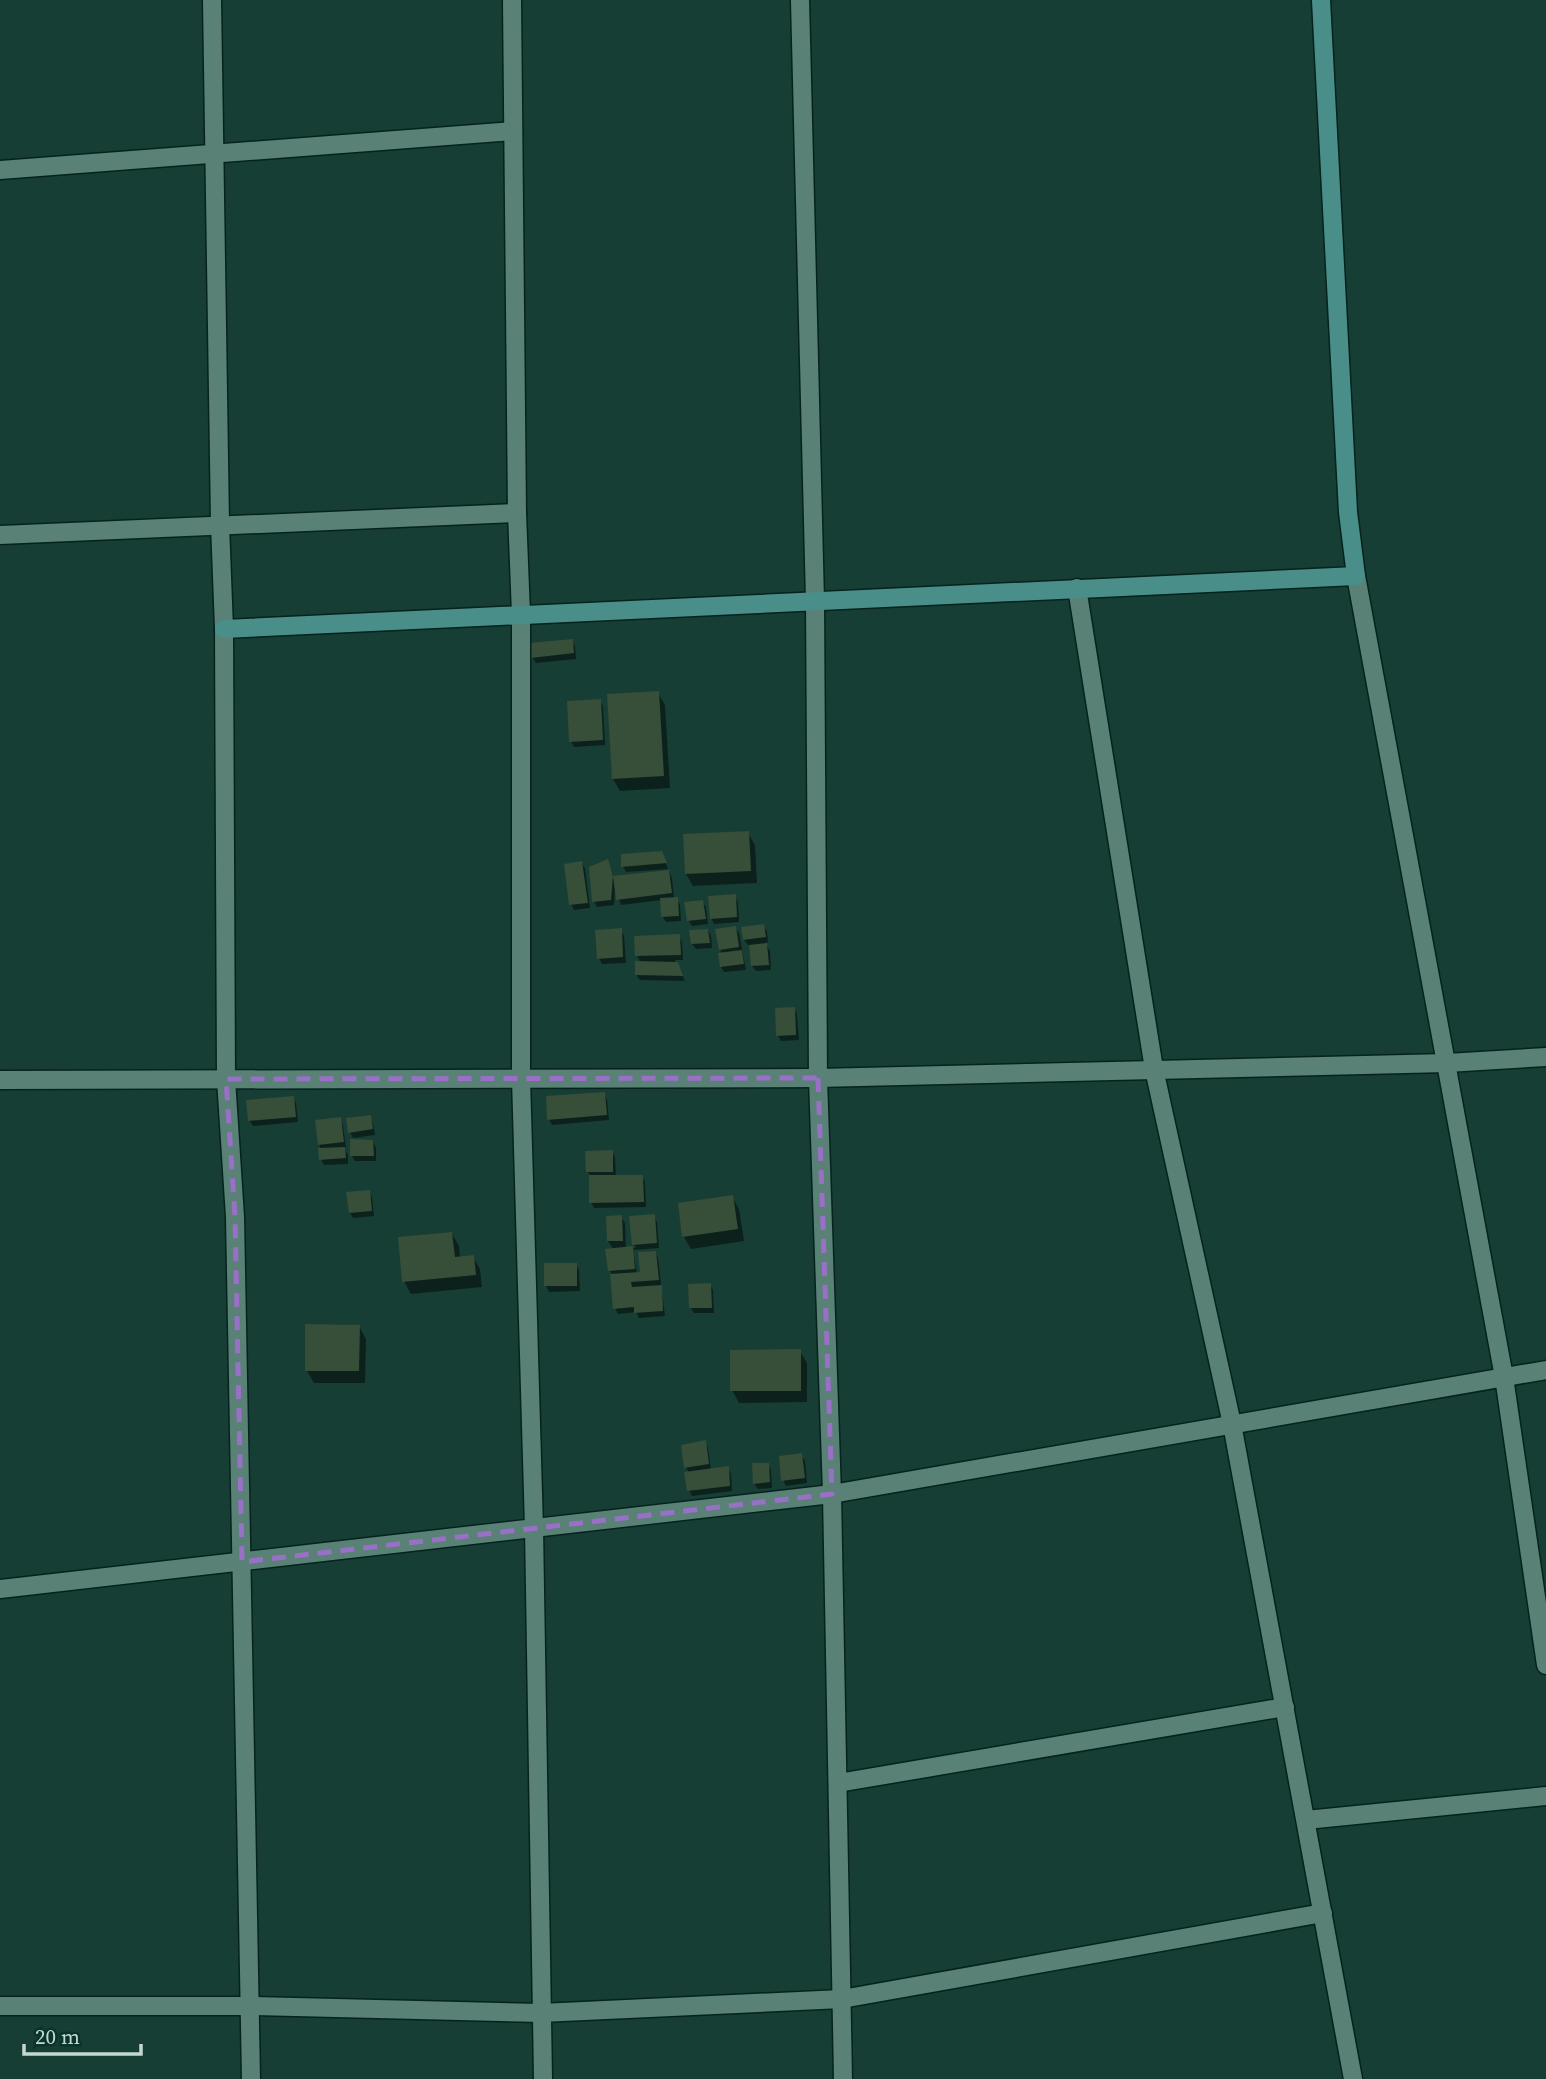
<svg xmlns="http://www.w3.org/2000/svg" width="1546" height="2079" font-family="'Source Serif 4',serif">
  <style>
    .shadow { fill: #0007 }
    .building { fill: #374e38 }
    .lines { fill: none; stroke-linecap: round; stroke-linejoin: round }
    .street-casing { stroke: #05231d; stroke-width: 21 }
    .secondary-casing { stroke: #05231d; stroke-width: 21 }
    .street { stroke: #598176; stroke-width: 18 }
    .secondary { stroke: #4a8e8a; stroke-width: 18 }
    .marked { fill: none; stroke: #9871c6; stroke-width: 5; stroke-dasharray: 14 9; stroke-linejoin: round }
  </style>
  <rect width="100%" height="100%" fill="#173e35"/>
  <g class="shadow">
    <polygon points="572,641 575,646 576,659 536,663 532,657"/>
    <polygon points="658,693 665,705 670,788 620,791 613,779"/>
    <polygon points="600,701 603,706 605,745 574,747 571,741"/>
    <polygon points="748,833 755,845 757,883 693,886 686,874"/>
    <polygon points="664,858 668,869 626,872 623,866"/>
    <polygon points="581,863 585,868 590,908 574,910 571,904"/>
    <polygon points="610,867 614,878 669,872 672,878 674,899 677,899 680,905 681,921 666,922 663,917 662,900 621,905 616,891 615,891 614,905 597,907 594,901"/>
    <polygon points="735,896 738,902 739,922 714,924 711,918"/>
    <polygon points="702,902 706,907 708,924 692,926 689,921"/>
    <polygon points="763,926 767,931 768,942 765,943 770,951 771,970 756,971 752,966 751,945 748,945 744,940 743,928"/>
    <polygon points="735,928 739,933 746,970 724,972 721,967 723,954 720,950"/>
    <polygon points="621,930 624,936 626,963 602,964 599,958"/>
    <polygon points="708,930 711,936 712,948 696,949 692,944"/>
    <polygon points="679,936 682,942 683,960 675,960 685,981 640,980 636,975 641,963 637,956"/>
    <polygon points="794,1008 797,1014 799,1040 781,1041 778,1036"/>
    <polygon points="604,1094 607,1100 609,1120 552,1125 549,1119"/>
    <polygon points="293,1098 296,1103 298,1122 253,1126 249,1120"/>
    <polygon points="370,1117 373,1123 375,1135 353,1138 350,1132"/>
    <polygon points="340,1119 343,1125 346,1148 344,1148 348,1155 348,1164 324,1165 321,1159 322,1150 319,1145"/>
    <polygon points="372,1141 376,1147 376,1161 355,1161 352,1156"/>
    <polygon points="612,1152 615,1157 616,1177 642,1176 645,1182 646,1207 594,1208 591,1202 591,1177 588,1172"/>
    <polygon points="369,1192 372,1197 374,1216 353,1218 350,1213"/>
    <polygon points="732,1197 739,1209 744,1241 691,1249 684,1237 680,1205"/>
    <polygon points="654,1216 657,1222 659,1248 633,1250 637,1274 642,1273 655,1252 658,1258 665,1316 639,1318 636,1312 618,1314 615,1308 612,1274 610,1271 614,1250 608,1241 621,1217 625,1223 626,1249 636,1248 634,1244"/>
    <polygon points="452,1234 459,1246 460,1258 473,1257 480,1269 482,1287 411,1294 404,1281"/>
    <polygon points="576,1265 579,1270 580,1291 549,1292 546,1286"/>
    <polygon points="710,1285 713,1290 714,1313 694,1313 691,1308"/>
    <polygon points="359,1326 366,1339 365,1383 314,1383 307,1371"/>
    <polygon points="800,1351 807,1363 807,1402 739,1403 732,1390"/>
    <polygon points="705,1442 708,1448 711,1470 728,1468 731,1474 732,1491 692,1496 689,1490 689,1473 686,1467"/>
    <polygon points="801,1455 805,1461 807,1483 786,1486 783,1480"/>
    <polygon points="754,1465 768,1465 771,1470 772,1488 758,1489 754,1484"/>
  </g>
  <g class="building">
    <polygon points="573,639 574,653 531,658 529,643"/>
    <polygon points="659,691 664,776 612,779 607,694"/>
    <polygon points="601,699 603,740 569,742 567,701"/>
    <polygon points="749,831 751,871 685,874 683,834"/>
    <polygon points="662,851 667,863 621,867 621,854"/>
    <polygon points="608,859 613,876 611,900 592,902 589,867"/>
    <polygon points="582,861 588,903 569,905 564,864"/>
    <polygon points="669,870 672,893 616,900 613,876"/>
    <polygon points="736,894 737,917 710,919 708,896"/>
    <polygon points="678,897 679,916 661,917 660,898"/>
    <polygon points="703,900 706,919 687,921 684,902"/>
    <polygon points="764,924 766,937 743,940 741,927"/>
    <polygon points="736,926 739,947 719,950 715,929"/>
    <polygon points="622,928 623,957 597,959 595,930"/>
    <polygon points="708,929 710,943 691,944 689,930"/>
    <polygon points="680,934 681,955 635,956 634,936"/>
    <polygon points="767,943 769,965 751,966 749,945"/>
    <polygon points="742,950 744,964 720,967 718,953"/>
    <polygon points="635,961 678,962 683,976 635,975"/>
    <polygon points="795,1007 796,1035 776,1036 775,1008"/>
    <polygon points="605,1092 607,1115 547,1120 546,1096"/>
    <polygon points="294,1096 296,1117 248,1121 246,1100"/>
    <polygon points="371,1115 373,1129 348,1133 346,1118"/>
    <polygon points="341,1117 344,1142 318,1145 315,1120"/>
    <polygon points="350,1139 373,1140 374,1156 350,1156"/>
    <polygon points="345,1147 346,1158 319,1160 318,1148"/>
    <polygon points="613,1150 613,1172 586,1172 585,1151"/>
    <polygon points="589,1175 643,1175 644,1202 589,1203"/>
    <polygon points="370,1190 372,1211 349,1213 346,1192"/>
    <polygon points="733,1195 738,1229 682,1237 678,1203"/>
    <polygon points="655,1214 657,1243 632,1245 629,1216"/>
    <polygon points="622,1215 623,1241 607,1241 606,1216"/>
    <polygon points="452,1232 455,1257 474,1255 476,1275 402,1282 398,1237"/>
    <polygon points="633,1246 635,1269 608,1271 605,1249"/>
    <polygon points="656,1251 659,1280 631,1282 632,1287 662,1285 663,1311 634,1313 634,1307 613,1309 610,1274 640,1272 638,1252"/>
    <rect x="544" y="1263" width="33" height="23"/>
    <polygon points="711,1283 712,1308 689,1308 688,1284"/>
    <polygon points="305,1324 360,1325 359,1371 305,1371"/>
    <polygon points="801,1349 801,1391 730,1391 730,1350"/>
    <polygon points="706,1440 709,1464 684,1468 681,1445"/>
    <polygon points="802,1453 805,1478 781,1481 779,1456"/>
    <polygon points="752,1463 769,1463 770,1482 753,1484"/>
    <polygon points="729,1466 730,1486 687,1491 684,1472"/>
  </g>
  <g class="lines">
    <g class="street-casing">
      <g id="street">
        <polyline points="212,0 220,524 224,629 226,1079 235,1217 251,2079"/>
        <polyline points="512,0 517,513 521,614 521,1078 534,1528 543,2079"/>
        <polyline points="800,0 815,601 818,1078 832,1494 843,2079"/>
        <polyline points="0,170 513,131"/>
        <polyline points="0,535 517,513"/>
        <polyline points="1356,576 1504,1377 1546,1665"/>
        <polyline points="1077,588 1154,1069 1232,1424 1353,2079"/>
        <polyline points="0,1080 818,1078 1447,1063 1546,1057"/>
        <polyline points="0,1589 832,1494 1546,1370"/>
        <polyline points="838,1783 1285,1707"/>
        <polyline points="1306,1820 1546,1796"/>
        <polyline points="0,2006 250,2006 541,2013 842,1999 1323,1913"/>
      </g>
    </g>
    <g class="secondary-casing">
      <polyline id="secondary" points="224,629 1356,576 1348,512 1321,0"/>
    </g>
    <use href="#street" class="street"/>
    <use href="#secondary" class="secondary"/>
  </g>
  <path class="marked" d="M818,1078L832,1494L242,1562L235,1217L226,1079Z"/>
  <path d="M24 2044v10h117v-10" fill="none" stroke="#c3d8d1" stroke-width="3.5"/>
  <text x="35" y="2044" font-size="21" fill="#c3d8d1" stroke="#0a342b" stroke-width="5" paint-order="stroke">20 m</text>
</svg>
